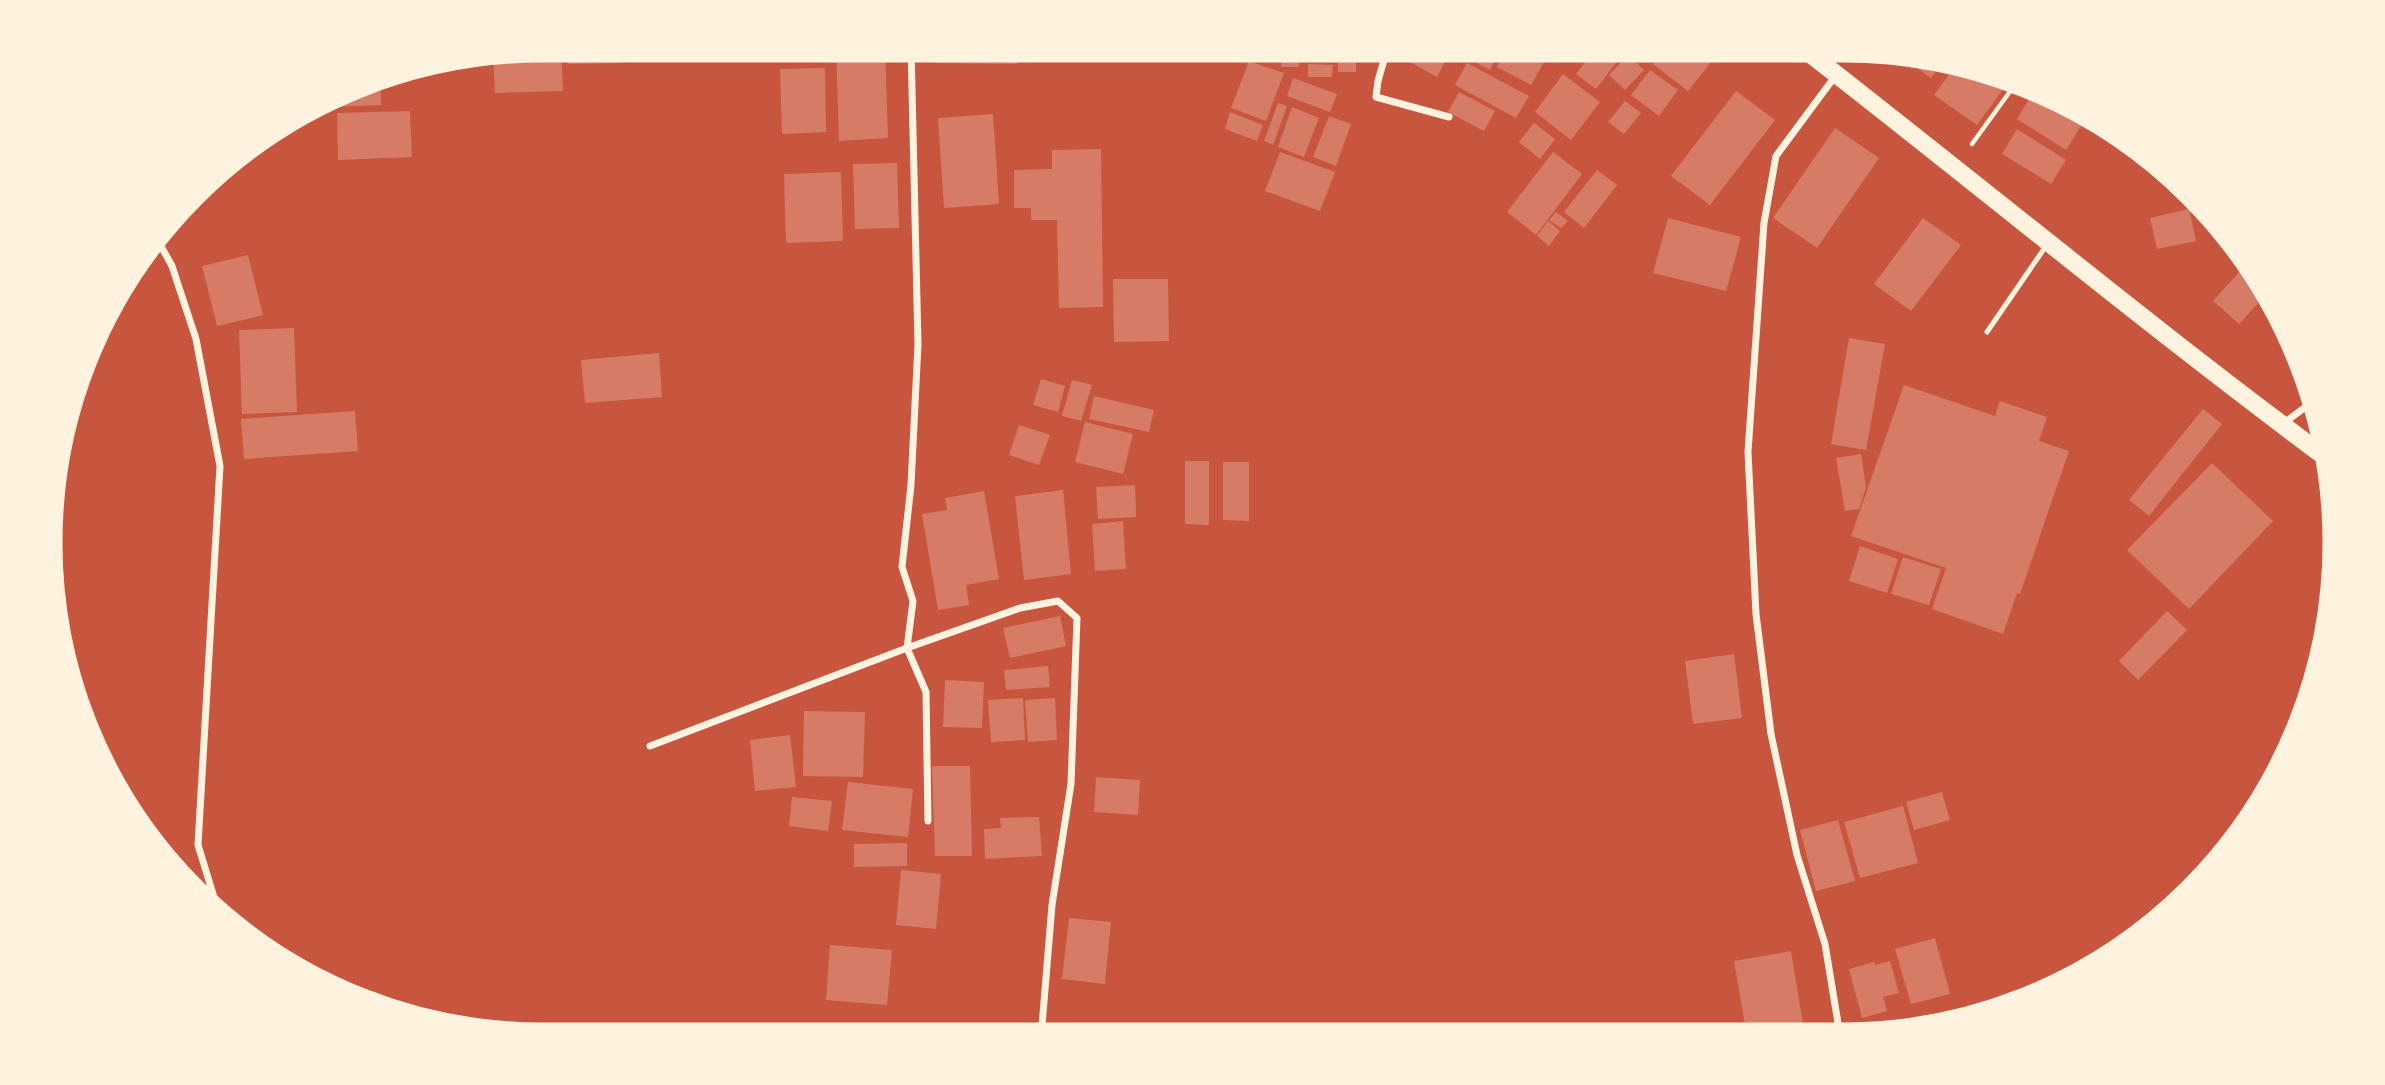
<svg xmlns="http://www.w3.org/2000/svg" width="2385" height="1085" font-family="'PT Sans',sans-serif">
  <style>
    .building { fill: #d67c66 }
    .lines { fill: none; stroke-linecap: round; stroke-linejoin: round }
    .path { stroke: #fff3e0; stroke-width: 4.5 }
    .service { stroke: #fff3e0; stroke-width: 5 }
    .minor { stroke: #fff3e0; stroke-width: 7 }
    .primary { stroke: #fff3e0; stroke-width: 18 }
    .rim { fill: none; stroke: #fff3e0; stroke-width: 9 }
  </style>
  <rect width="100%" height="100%" fill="#c8553d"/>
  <g class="building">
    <polygon points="543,46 561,46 563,91 495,93 493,54"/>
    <polygon points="568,46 620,46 621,63 568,64"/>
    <polygon points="775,46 826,46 826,54 776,56"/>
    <polygon points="836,46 885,46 888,138 839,141"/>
    <polygon points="936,46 1017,46 1017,64 937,63"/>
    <polygon points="1253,46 1292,46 1292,50 1253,51"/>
    <polygon points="1305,46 1333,46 1332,62 1305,62"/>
    <polygon points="1407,46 1429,46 1448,56 1437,77 1401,57"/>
    <polygon points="1451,46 1474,46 1469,55"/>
    <polygon points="1479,46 1503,46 1490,70 1471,60"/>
    <polygon points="1508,46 1553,46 1531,85 1497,67"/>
    <polygon points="1564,46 1583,46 1574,55"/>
    <polygon points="1598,46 1615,46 1624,52 1596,89 1576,74"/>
    <polygon points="1631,46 1664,46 1648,63"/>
    <polygon points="1667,46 1692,46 1712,61 1688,91 1653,64"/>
    <rect x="1338" y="50" width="18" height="22"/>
    <polygon points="1893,50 1939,55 1947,57 1931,78"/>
    <rect x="1281" y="54" width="18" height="13"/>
    <polygon points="1628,55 1644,70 1625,90 1609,75"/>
    <polygon points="1249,61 1284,73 1266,121 1231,108"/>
    <polygon points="1959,61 2012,77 1977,125 1934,95"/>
    <polygon points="1467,63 1529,96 1516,118 1455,85"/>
    <polygon points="1308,64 1333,65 1332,77 1308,77"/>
    <polygon points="825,68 826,132 782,134 780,69"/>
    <polygon points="1650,70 1678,90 1659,116 1631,95"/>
    <polygon points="380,73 381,105 304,108"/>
    <polygon points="1563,74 1600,102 1571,140 1535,112"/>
    <polygon points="1293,78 1337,94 1330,112 1287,96"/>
    <polygon points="2037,86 2089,113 2066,150 2017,119"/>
    <polygon points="1736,91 1775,120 1710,205 1671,176"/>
    <polygon points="1459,92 1495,111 1484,131 1448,112"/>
    <polygon points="1625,101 1641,113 1624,134 1608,122"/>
    <polygon points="1278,103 1287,106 1273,145 1264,141"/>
    <polygon points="1292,107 1319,118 1304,157 1278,147"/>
    <polygon points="410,111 412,157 338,160 337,113"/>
    <polygon points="1230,112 1263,125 1257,141 1225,129"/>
    <polygon points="993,114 999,204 944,208 938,118"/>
    <polygon points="1329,116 1351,124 1336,166 1313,157"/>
    <polygon points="1534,123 1555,139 1540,159 1519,142"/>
    <polygon points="1835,128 1879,158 1817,248 1773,218"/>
    <polygon points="2017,129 2066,160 2051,184 2002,154"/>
    <polygon points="1101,149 1103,307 1059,308 1057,220 1031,220 1031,208 1014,208 1014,170 1052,169 1052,150"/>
    <polygon points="1280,152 1335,172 1320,211 1265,191"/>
    <polygon points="1553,152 1582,174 1536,235 1507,212"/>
    <polygon points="897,163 899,228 855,229 853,164"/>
    <polygon points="1597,170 1617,185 1584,228 1564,212"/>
    <polygon points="841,172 843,241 786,243 784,174"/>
    <polygon points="2189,209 2196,241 2157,249 2150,218"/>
    <polygon points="1556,212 1568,221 1561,228 1549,220"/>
    <polygon points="1668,218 1741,237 1726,291 1653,273"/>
    <polygon points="1923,218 1961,245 1911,311 1874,284"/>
    <polygon points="1548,221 1560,231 1549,246 1537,236"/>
    <polygon points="248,255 263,315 217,326 202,266"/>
    <polygon points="2250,260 2269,291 2239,324 2213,301"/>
    <polygon points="1113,279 1168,279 1169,341 1114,342"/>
    <polygon points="294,328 297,412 242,414 239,330"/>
    <polygon points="1849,338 1885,344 1866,450 1831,444"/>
    <polygon points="659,353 662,397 585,403 581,360"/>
    <polygon points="1041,379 1065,386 1058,412 1033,405"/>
    <polygon points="1072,380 1092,385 1081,421 1062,416"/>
    <polygon points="1904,385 1995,416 2000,401 2047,417 2039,441 2069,451 2020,594 2017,593 2003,634 1932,609 1946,568 1851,536"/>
    <polygon points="1094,396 1154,410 1149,432 1089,419"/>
    <polygon points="2203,409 2222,424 2149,516 2129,500"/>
    <polygon points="355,411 358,451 244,459 241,419"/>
    <polygon points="1085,422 1133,434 1123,474 1075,462"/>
    <polygon points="1019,425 1050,435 1039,465 1009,455"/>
    <polygon points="1861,454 1866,487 1859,509 1845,511 1836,458"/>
    <polygon points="1185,461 1209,461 1209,525 1185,524"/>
    <polygon points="1223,462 1249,462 1249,521 1223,520"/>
    <polygon points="2212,463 2273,521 2189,609 2127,550"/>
    <polygon points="1135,485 1136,517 1098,519 1096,487"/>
    <polygon points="1063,490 1071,574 1024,580 1015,496"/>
    <polygon points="984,491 999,579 966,585 969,605 938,610 922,514 947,510 945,498"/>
    <polygon points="1123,521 1126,569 1095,571 1092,524"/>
    <polygon points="1860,546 1898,559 1887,593 1849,581"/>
    <polygon points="1903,557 1941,569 1929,605 1891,594"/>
    <polygon points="2167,611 2187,630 2138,680 2119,661"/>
    <polygon points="1060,616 1066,646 1010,658 1003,628"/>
    <polygon points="1734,654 1742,718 1693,724 1685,661"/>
    <polygon points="1048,666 1050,687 1006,690 1004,670"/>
    <polygon points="945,680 984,682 982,728 943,727"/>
    <polygon points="1023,698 1025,740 991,742 988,700"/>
    <polygon points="1055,698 1057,740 1028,742 1025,700"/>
    <polygon points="804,711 865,712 863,777 803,776"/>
    <polygon points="790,735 796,787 755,791 750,740"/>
    <polygon points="932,766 970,766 972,856 935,856"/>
    <polygon points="1096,777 1140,780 1138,815 1094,812"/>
    <polygon points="848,782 913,789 908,837 842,830"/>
    <polygon points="1942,792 1950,820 1914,830 1906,802"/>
    <polygon points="792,797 832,801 828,831 789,826"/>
    <polygon points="1903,806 1918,863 1860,878 1844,822"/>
    <polygon points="1039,817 1042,856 985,859 984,829 1001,828 1000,818"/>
    <polygon points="1838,820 1855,881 1816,891 1800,830"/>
    <polygon points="907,843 907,866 854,867 854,844"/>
    <polygon points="901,870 941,874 936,929 896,925"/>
    <polygon points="1069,918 1111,922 1105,984 1062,979"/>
    <polygon points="1935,938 1950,994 1911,1004 1895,949"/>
    <polygon points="830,945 892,950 887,1005 826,1000"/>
    <polygon points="1791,951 1805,1036 1747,1036 1734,961"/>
    <polygon points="1890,961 1899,993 1883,997 1887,1011 1862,1018 1849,969 1874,962 1875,965"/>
  </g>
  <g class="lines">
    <polyline class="path" points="1972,144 2019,79"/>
    <polyline class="service" points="1987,332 2046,246"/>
    <g class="minor">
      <polyline points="911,46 918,344 911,485 902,567 913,601 907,648 926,692 928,821"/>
      <polyline points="1388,46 1378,81 1376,97 1449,117"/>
      <polyline points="1836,75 1776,156 1764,223 1748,452 1756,614 1771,734 1797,855 1825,944 1840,1035"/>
      <polyline points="157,239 172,266 196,339 220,466 198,845 221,920"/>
      <polyline points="2283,424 2316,399"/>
      <polyline points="650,746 907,648 1020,608 1058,601 1077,618 1071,784 1052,905 1041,1038"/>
    </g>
    <path class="primary" d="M1800,46C1978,184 2151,328 2332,462"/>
  </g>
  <path d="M0 0H2385V1085H0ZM542 58H1843A484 484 0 0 1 2327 542V543A484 484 0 0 1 1843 1027H542A484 484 0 0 1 58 543V542A484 484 0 0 1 542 58Z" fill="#fff3e0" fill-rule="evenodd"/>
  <path class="rim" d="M542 58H1843A484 484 0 0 1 2327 542V543A484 484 0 0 1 1843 1027H542A484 484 0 0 1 58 543V542A484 484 0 0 1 542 58Z"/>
</svg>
